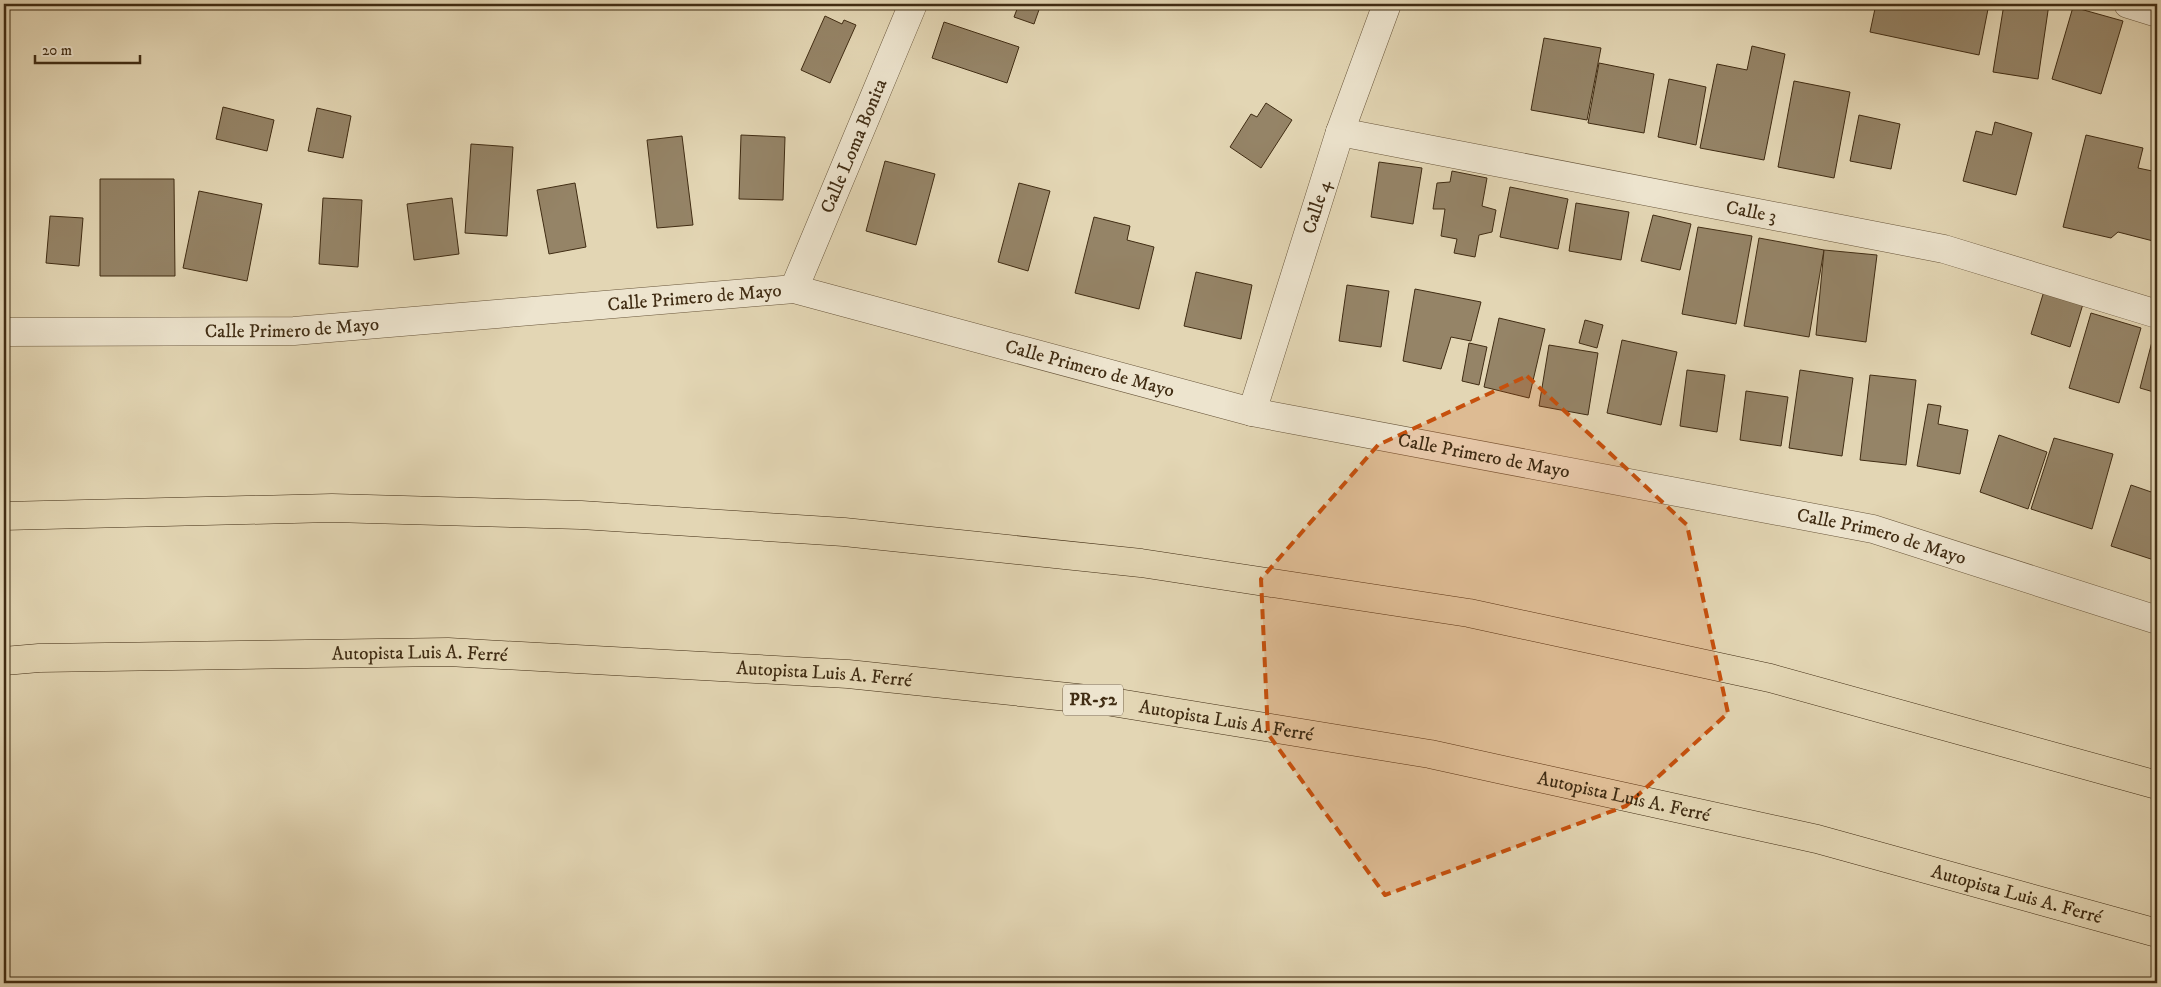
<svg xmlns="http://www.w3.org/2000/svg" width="2161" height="987" font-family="'IM FELL DW Pica',serif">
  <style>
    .building { fill: #958467; stroke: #402c13 }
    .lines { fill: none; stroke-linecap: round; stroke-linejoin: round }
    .street-casing { stroke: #69563b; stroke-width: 29 }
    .highway-casing { stroke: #402c13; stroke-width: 29 }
    .street { stroke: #ede4ce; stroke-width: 28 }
    .highway { stroke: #e3d6b4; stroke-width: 28 }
    .marked { fill: #c6500d; fill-opacity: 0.2; stroke: #c6500d; stroke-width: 4; stroke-dasharray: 10 6; stroke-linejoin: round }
    .labels { text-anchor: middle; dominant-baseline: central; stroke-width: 4; stroke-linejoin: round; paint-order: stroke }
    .shield { fill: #ede4ce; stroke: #74634b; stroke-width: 1 }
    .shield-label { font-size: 18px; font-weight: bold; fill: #402c13 }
    .street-label { font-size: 19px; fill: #402c13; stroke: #ede4ce }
  </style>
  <rect width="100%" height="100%" fill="#e3d6b4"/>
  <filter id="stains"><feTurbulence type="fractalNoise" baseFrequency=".004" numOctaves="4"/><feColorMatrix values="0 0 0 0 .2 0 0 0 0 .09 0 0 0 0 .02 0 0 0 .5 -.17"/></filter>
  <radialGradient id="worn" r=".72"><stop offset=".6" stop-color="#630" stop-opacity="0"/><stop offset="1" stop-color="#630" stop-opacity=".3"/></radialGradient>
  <g class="building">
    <polygon points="1019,4 1041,4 1034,24 1014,17"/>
    <polygon points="1876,4 1989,4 1979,55 1870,32"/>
    <polygon points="2004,4 2049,4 2038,79 1993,72"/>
    <polygon points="2073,7 2123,21 2101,94 2052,79"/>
    <polygon points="825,16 842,24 844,20 856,25 830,83 801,70"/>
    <polygon points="944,22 1019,47 1007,83 932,58"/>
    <polygon points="1544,38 1601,48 1587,120 1531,110"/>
    <polygon points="1752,46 1785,54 1764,160 1700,148 1717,64 1747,70"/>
    <polygon points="1599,63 1654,74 1644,133 1588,123"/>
    <polygon points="1669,79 1706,87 1696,145 1658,137"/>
    <polygon points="1794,81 1850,92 1834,178 1778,167"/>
    <polygon points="1266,103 1292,120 1261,168 1230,147 1251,114 1257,117"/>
    <polygon points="223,107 274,120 267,151 216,139"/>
    <polygon points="317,108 351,116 343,158 308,151"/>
    <polygon points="1859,115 1900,124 1891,169 1850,161"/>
    <polygon points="1995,122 2032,133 2016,195 1963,181 1976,131 1992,135"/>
    <polygon points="741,135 785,137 783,200 739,199"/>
    <polygon points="2086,135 2143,148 2138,168 2157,172 2157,242 2118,232 2111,238 2063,227"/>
    <polygon points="682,136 693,225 657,228 647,140"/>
    <polygon points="471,144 513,147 507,236 465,233"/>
    <polygon points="885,161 935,174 916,245 866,231"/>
    <polygon points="1379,162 1422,168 1413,224 1371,217"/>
    <polygon points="1452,171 1487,178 1482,206 1496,210 1492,232 1479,235 1475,257 1454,253 1457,239 1441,236 1445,209 1433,209 1437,183 1450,182"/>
    <polygon points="100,179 174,179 175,276 100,276"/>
    <polygon points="575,183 586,247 549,254 537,190"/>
    <polygon points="1019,183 1050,191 1028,271 998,262"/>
    <polygon points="1510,187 1568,199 1558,249 1500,237"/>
    <polygon points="199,191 262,204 247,281 183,268"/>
    <polygon points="323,198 362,200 358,267 319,264"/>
    <polygon points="452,198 459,254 414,260 407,204"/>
    <polygon points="1576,203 1629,212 1621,260 1569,251"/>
    <polygon points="1653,215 1691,224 1680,270 1641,261"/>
    <polygon points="50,216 83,218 79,266 46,263"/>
    <polygon points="1094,217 1130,226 1127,240 1154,247 1139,309 1075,293"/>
    <polygon points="1698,227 1752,236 1736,324 1682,314"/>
    <polygon points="1759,238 1824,250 1809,337 1744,326"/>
    <polygon points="1824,250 1877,255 1866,342 1816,335"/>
    <polygon points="1196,272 1252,285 1241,339 1184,326"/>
    <polygon points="1347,285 1389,291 1381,347 1339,341"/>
    <polygon points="1415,289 1481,302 1471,341 1451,337 1441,369 1403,361"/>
    <polygon points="2044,291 2083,304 2070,347 2031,334"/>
    <polygon points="2091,313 2141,328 2119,403 2069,388"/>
    <polygon points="1499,318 1545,329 1529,398 1484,387"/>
    <polygon points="1585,320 1603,325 1597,348 1579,343"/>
    <polygon points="2155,330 2157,330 2157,393 2140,388"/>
    <polygon points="1622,340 1677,352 1661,425 1607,413"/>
    <polygon points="1469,343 1487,347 1479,385 1462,381"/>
    <polygon points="1549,345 1598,353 1588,415 1539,406"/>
    <polygon points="1687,370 1725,375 1717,432 1680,426"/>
    <polygon points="1800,370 1853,378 1842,456 1789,448"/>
    <polygon points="1870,375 1916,380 1906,465 1860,460"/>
    <polygon points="1746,391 1788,397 1781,446 1740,440"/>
    <polygon points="1928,404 1941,406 1938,424 1968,430 1960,474 1917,466"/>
    <polygon points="1999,435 2047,452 2028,509 1980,492"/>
    <polygon points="2054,438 2113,454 2092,529 2031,509"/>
    <polygon points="2131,485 2157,494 2157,561 2111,546"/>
  </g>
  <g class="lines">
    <g class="street-casing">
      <g id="street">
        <polyline points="2128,4 2157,13"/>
        <path id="s1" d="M1340,132L1944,249L2157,314"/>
        <path id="s2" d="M794,289L913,4"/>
        <path id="s3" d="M4,332L294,331L794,289L1252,412L1873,529L2157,620"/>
        <path id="s4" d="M1252,412L1340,132L1387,4"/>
      </g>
    </g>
    <g class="highway-casing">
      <g id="highway">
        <polyline points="4,516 332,508 581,515 844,532 1141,563 1469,613 1770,678 2157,785"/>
        <path id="s5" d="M4,661L39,658L448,652L848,674L1106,701L1430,754L1817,839L2157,933"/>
      </g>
    </g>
    <use href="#street" class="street"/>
    <use href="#highway" class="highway"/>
  </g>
  <path class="marked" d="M1527,376L1687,525L1728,713L1626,806L1385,895L1268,734L1261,579L1378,445Z"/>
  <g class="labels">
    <rect class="shield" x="1063" y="684.5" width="60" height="31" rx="4"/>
    <g class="shield-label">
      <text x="1093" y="700">PR-52</text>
    </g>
    <g class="street-label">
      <text stroke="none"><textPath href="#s2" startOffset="155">Calle Loma Bonita</textPath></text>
      <text stroke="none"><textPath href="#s4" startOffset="215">Calle 4</textPath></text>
      <text stroke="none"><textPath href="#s1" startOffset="419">Calle 3</textPath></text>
      <text stroke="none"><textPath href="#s3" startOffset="692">Calle Primero de Mayo</textPath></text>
      <text stroke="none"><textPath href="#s3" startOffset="288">Calle Primero de Mayo</textPath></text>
      <text stroke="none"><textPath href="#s3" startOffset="1098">Calle Primero de Mayo</textPath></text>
      <text stroke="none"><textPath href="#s3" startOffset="1502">Calle Primero de Mayo</textPath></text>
      <text stroke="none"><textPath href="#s3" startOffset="1908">Calle Primero de Mayo</textPath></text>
      <text stroke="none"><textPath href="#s5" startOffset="416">Autopista Luis A. Ferré</textPath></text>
      <text stroke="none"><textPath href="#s5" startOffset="821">Autopista Luis A. Ferré</textPath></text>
      <text stroke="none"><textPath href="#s5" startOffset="1226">Autopista Luis A. Ferré</textPath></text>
      <text stroke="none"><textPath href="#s5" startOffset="1631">Autopista Luis A. Ferré</textPath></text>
      <text stroke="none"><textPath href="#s5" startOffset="2036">Autopista Luis A. Ferré</textPath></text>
    </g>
  </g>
  <rect width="2161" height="987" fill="none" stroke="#e3d6b4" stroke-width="20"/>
  <rect x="5" y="5" width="2151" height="977" fill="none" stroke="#402c13" stroke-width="2.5"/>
  <rect x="10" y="10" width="2141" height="967" fill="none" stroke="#402c13"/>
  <path d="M35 55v8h105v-8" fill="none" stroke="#402c13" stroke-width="2.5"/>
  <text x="42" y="55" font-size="15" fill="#402c13" stroke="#ede4ce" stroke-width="4" paint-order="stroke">20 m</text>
  <rect width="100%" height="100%" filter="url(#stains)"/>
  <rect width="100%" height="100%" fill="url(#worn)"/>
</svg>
